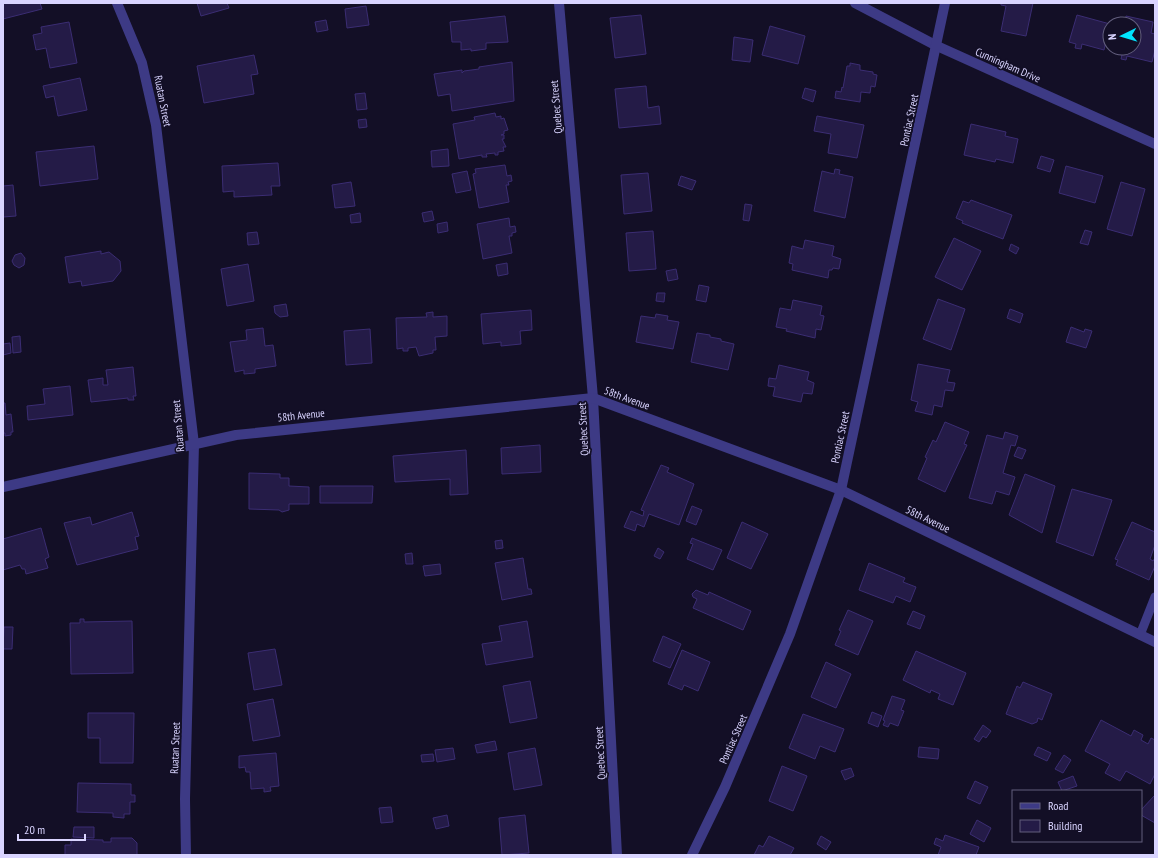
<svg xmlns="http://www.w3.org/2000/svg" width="1158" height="858" font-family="'PT Sans Narrow',sans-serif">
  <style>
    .building { fill: #241b47; stroke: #3b2d73 }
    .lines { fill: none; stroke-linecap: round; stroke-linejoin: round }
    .service { stroke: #3d3a85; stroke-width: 9 }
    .minor { stroke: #3d3a85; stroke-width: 10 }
    .labels { text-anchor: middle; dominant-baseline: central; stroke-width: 3.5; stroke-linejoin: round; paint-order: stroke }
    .street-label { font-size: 11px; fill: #d9d4ff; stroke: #130f26 }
  </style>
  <rect width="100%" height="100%" fill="#130f26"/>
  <g class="building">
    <polygon points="3,3 40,3 42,9 3,19"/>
    <polygon points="197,3 227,3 229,8 201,16"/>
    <polygon points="1001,3 1033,3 1026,36 1001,31 1006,6 1001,5"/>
    <polygon points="366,6 369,25 347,28 345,9"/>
    <polygon points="641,15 646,54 615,58 610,18"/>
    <polygon points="1077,15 1110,24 1104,50 1082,44 1081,49 1075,48 1076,44 1069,42"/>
    <polygon points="505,16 508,42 486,43 486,49 471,51 471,49 461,50 461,42 452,42 450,22"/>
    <polygon points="1126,16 1153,22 1151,33 1155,34 1155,50 1152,62 1127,56 1126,60 1121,59 1122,55 1118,54 1119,48 1134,48 1134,24 1125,24"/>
    <polygon points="326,20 328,30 317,32 315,22"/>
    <polygon points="69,22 77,63 50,68 46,48 36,50 33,35 42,33 41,27"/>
    <polygon points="770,26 805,36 798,64 762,55"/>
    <polygon points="734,37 753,40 750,62 732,60"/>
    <polygon points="254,55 258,74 251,75 254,94 204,103 197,66"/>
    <polygon points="512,62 514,101 452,111 450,94 438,96 434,74 462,70 462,73 464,71 479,69 479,67"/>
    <polygon points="850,63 860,65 860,70 873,72 873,74 877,75 875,87 871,86 870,93 861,92 860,102 835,98 836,91 841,92 842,87 843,88 847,66 850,66"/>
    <polygon points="80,78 87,110 58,116 54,96 46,98 43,86"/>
    <polygon points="646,86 648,108 659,106 661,124 619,128 615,89"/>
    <polygon points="805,88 816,91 813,102 802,98"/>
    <polygon points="365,93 367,109 357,110 355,94"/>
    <polygon points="495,113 496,117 501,116 501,119 504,118 508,130 504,131 504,134 501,135 504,135 504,139 502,139 506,147 503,147 504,151 498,152 498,155 495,155 495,153 486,154 487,157 482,157 482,155 459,159 453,124 475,120 474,117"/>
    <polygon points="817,116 864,125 857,158 828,153 831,134 814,131"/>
    <polygon points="366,119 367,127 359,128 358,120"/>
    <polygon points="971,124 1006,132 1005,136 1018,139 1013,163 996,159 995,162 964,155"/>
    <polygon points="94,146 98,179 40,186 36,152"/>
    <polygon points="448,149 449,166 432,167 431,151"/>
    <polygon points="1041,156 1054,160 1050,172 1037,168"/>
    <polygon points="278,163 280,186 271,186 272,195 234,197 234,191 223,192 222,166"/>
    <polygon points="505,165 507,176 511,175 512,181 508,182 509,185 506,185 509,202 479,208 473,174 476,173 475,169"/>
    <polygon points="1066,166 1103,176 1095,203 1059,193"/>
    <polygon points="835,169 840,170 839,174 853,177 845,218 814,211 822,171 834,174"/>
    <polygon points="467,171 471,190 456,193 452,174"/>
    <polygon points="648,173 652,211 624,214 621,175"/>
    <polygon points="681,176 696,181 692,190 678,185"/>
    <polygon points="351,182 355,206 335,208 332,185"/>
    <polygon points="1121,182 1145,189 1132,236 1107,229"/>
    <polygon points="13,185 16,216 3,217 3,186"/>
    <polygon points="971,200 1012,215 1003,239 962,223 963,221 956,218 963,201 969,203"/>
    <polygon points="745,204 752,205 749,221 743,220"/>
    <polygon points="432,211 434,220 424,222 422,213"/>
    <polygon points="360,213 361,222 351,223 350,215"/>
    <polygon points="509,218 510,227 515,226 516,232 512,233 512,236 509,236 512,253 483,259 477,224"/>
    <polygon points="447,222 448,231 438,233 437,224"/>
    <polygon points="1085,230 1092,232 1088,245 1080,243"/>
    <polygon points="653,231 656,269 629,271 626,233"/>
    <polygon points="257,232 259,244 248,245 247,233"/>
    <polygon points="954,238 981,251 962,290 935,277"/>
    <polygon points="805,240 834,246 832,256 841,259 839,269 833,268 832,270 829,270 828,278 792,270 793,264 789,263 792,246 803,249"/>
    <polygon points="1011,244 1019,248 1016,254 1009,250"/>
    <polygon points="101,251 101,254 109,252 120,261 121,271 113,281 82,286 81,281 69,283 65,257"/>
    <polygon points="21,253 25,258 24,265 19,268 14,265 12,261 15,255"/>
    <polygon points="507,263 508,274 498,276 496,265"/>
    <polygon points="248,264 254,301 227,306 221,269"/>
    <polygon points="676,269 678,279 668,281 666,271"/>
    <polygon points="699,285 709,287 706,302 696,300"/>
    <polygon points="657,293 665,293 664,302 656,301"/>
    <polygon points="938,299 965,309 951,350 923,339"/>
    <polygon points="793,300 822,306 820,315 824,316 821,330 816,329 815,338 786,331 787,329 776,327 780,308 791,310"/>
    <polygon points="286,304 288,316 280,317 275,313 274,306"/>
    <polygon points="1010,309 1023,314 1020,323 1007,318"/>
    <polygon points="531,310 532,330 520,331 521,344 501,346 501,342 483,344 481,314"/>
    <polygon points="433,312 433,317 447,316 447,336 435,337 436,350 433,350 433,353 419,356 416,347 408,348 408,351 403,351 403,348 397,349 396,318 427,317 426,313"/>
    <polygon points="656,314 668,316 667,320 679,322 673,349 636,342 641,316 655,318"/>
    <polygon points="1071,327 1084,332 1085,329 1092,331 1086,348 1066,342"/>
    <polygon points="263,328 265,346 273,345 276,366 255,369 255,373 244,374 244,370 235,372 230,342 247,340 246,330"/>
    <polygon points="370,329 372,363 346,365 344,331"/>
    <polygon points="697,333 710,335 710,337 721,339 721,341 734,344 728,370 691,362"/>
    <polygon points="20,336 21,352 13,353 12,337"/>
    <polygon points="10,343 11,353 3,355 3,344"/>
    <polygon points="918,364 950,370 947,382 955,383 953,391 945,390 942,407 934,405 932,415 915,411 918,402 911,400"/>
    <polygon points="779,365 809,372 807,380 814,383 812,394 803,393 801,402 773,396 775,387 768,386 769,378 776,379"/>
    <polygon points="133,367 136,396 133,396 134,400 128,400 128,398 91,402 88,380 103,378 103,385 108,385 106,370"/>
    <polygon points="70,386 73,415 28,420 27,406 45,404 43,389"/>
    <polygon points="3,403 5,403 6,415 11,414 13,432 11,432 11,435 5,436 5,433 3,433"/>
    <polygon points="945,422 969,432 964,444 967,445 945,492 918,479 927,458 925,457 933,440 936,442"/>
    <polygon points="1005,432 1018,436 1015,446 1011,445 1003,473 1015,477 1009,495 996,491 992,504 969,498 987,435 1003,439"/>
    <polygon points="540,445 541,472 502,474 501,448"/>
    <polygon points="1018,447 1026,450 1022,459 1014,456"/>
    <polygon points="466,450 468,494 450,495 450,479 395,482 393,456"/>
    <polygon points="661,465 669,468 667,472 694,484 679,525 649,514 644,527 637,524 635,531 624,527 631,511 643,516 644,511 641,510"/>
    <polygon points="249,473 280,474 280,478 289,478 289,486 309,487 309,504 289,504 289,510 282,512 279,510 249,509"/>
    <polygon points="1025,474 1055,486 1042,533 1009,515"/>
    <polygon points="320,486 373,486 372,503 320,503"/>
    <polygon points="1072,489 1112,500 1093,556 1056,542"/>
    <polygon points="692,506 702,510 696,525 686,521"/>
    <polygon points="132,512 139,536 135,537 138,549 77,565 64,523 90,517 92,525"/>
    <polygon points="742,522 768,534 751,569 727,558"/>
    <polygon points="1132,522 1155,532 1155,545 1150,559 1153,561 1155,558 1155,566 1149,580 1116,565 1118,560 1115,559"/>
    <polygon points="41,528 49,557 45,559 48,568 26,574 25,569 22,569 20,565 3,570 3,539"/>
    <polygon points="692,538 722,550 713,570 687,559 693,544 690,543"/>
    <polygon points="502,540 503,548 496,549 495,541"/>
    <polygon points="658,548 664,552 660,559 654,556"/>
    <polygon points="412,553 413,564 406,564 405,554"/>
    <polygon points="523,558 528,589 531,589 532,594 502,600 495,563"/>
    <polygon points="869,563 905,578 903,582 916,587 910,602 896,596 893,603 859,590"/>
    <polygon points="440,564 441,574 425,576 423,566"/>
    <polygon points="696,590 708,595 709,592 751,611 743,630 693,608 697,599 693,597 692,594"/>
    <polygon points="848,610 873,621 858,655 835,645 841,631 839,630"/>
    <polygon points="913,611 925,616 920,629 907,624"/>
    <polygon points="80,619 84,619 84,622 132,621 133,673 71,674 70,623 80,623"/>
    <polygon points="527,621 533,657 486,665 482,644 502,641 499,626"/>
    <polygon points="4,627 13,627 12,649 3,649"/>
    <polygon points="663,636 681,644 670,668 653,661"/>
    <polygon points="275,649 282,685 254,690 248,653"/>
    <polygon points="682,650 710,662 698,691 684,685 682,690 668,684"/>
    <polygon points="916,651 966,673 953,705 938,699 940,694 931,690 930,693 903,680"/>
    <polygon points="826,662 851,674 836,708 811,697"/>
    <polygon points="530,681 537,718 510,723 503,686"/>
    <polygon points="1023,682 1052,694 1042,720 1038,718 1037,722 1032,724 1006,714 1017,686 1020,688"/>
    <polygon points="892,696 905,700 901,710 904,711 898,726 890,723 888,727 883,725 885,721 883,720"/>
    <polygon points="273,699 280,736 253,741 247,704"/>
    <polygon points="872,712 882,716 878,727 868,723"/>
    <polygon points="88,713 134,713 133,763 100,763 100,738 88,738"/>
    <polygon points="803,714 844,729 835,752 820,746 815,759 789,748"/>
    <polygon points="1101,720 1131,736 1134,730 1143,735 1141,740 1148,744 1151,738 1155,740 1155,774 1150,784 1126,771 1120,781 1105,773 1110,764 1085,751"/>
    <polygon points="983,725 991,731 986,738 983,736 979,742 974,739"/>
    <polygon points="495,741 497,750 477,753 475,745"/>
    <polygon points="919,747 939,749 938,759 918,757"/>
    <polygon points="1038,747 1051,753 1047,761 1034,755"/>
    <polygon points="453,748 455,759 437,762 435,750"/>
    <polygon points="535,748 542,785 514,790 508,753"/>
    <polygon points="276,753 279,786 270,787 271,791 264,792 264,788 251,789 250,772 246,772 245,767 239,768 239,756"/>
    <polygon points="433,754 434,761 422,762 421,755"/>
    <polygon points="1064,755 1071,760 1063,773 1055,769"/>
    <polygon points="782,766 807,776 793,811 769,801"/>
    <polygon points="851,768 854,776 845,780 841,771"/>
    <polygon points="1073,776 1077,786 1062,791 1058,782"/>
    <polygon points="975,781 988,787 980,804 967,798"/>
    <polygon points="78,783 131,784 131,795 135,795 135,802 130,802 130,814 124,814 124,818 113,817 113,813 77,812"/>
    <polygon points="1155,795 1155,823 1141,815 1141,810"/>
    <polygon points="391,807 393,822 381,823 379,808"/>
    <polygon points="447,815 449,826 436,829 433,818"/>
    <polygon points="525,815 529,853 502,855 499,818"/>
    <polygon points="977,820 991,828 984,842 970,834"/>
    <polygon points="74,827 94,827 94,838 73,837"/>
    <polygon points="945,835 979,847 976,855 938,855 941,847 934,844 936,838 943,841"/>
    <polygon points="769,836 794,848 790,855 754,855 759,845 763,847"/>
    <polygon points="821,836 831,842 826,850 817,844"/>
    <polygon points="111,838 132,838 137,843 137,855 65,855 65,845 71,845 71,839 103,840 103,842 111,842"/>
  </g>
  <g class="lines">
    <polyline class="service" points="1140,635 1155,597"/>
    <g class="minor">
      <polyline points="117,3 142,63 156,125 194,444 185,799 186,855"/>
      <polyline points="559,3 593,398 617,855"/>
      <polyline points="855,3 937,46 1155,144"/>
      <polyline points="3,487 236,435 593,398 841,490 1155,642"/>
      <polyline points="692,855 725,787 790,634 841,490 945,3"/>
    </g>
  </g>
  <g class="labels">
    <g class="street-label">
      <text transform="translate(1008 65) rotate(24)">Cunningham Drive</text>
      <text transform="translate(163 101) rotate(79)">Ruatan Street</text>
      <text transform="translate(556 107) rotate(-95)">Quebec Street</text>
      <text transform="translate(909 120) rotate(-78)">Pontiac Street</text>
      <text transform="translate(627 398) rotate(20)">58th Avenue</text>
      <text transform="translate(301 415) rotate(-6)">58th Avenue</text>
      <text transform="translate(178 426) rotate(-95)">Ruatan Street</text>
      <text transform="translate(583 429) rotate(-93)">Quebec Street</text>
      <text transform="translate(840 437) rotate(-78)">Pontiac Street</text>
      <text transform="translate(928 519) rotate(26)">58th Avenue</text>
      <text transform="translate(733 739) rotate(-66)">Pontiac Street</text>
      <text transform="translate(175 748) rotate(-88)">Ruatan Street</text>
      <text transform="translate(600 753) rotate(-93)">Quebec Street</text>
    </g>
  </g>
  <rect width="1158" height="858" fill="none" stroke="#d9d4ff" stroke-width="8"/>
  <rect x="1012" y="790" width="130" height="52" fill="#130f26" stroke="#625e7d"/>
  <rect x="1020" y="803" width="20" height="6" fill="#3d3a85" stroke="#625e7d"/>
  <text x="1048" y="810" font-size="12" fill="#d9d4ff">Road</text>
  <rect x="1020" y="820" width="20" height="12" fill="#241b47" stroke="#625e7d"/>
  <text x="1048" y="830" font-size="12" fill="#d9d4ff">Building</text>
  <g transform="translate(1122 36) rotate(265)"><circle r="19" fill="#130f26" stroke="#625e7d"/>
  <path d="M0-3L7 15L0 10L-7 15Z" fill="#00e5ff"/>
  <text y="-6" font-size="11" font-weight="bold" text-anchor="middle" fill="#d9d4ff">N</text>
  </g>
  <path d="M18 834v6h67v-6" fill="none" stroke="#d9d4ff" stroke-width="2"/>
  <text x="24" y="834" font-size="12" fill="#d9d4ff" stroke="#130f26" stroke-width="3" paint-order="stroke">20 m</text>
</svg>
